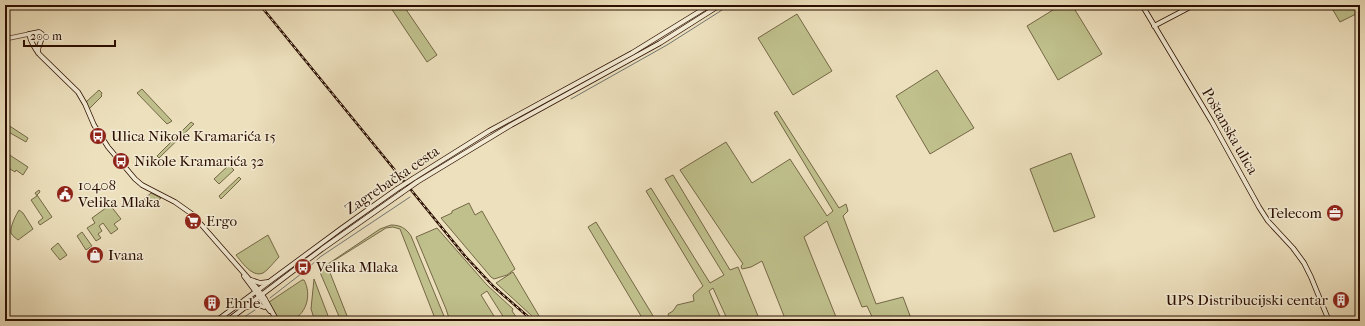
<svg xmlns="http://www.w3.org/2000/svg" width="1365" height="326" font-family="'IM FELL French Canon',serif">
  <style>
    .green { fill: #bfc08c; stroke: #756746 }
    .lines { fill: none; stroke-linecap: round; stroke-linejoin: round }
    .stream { stroke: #707571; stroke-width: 1 }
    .tertiary-casing { stroke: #5c422f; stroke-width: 5 }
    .secondary-casing { stroke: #2b0e00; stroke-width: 5.5 }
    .tertiary { stroke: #f3ebd4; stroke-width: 3.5 }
    .secondary { stroke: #f3ebd4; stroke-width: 4 }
    .rail-casing { stroke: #2b0e00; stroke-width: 2.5 }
    .rail { stroke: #f3ebd4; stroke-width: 1; stroke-dasharray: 3; stroke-linecap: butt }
    .secondary-bridge-casing { stroke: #2b0e00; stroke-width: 5.5; stroke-linecap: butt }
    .secondary-bridge { stroke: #f3ebd4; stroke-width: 4 }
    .labels { text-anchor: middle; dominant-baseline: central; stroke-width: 3; stroke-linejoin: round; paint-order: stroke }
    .street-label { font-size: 15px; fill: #2b0e00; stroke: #f3ebd4 }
    .poi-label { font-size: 15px; fill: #2b0e00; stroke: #f3ebd4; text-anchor: start }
  </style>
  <rect width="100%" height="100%" fill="#ede0bd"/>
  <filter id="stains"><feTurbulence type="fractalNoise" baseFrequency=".005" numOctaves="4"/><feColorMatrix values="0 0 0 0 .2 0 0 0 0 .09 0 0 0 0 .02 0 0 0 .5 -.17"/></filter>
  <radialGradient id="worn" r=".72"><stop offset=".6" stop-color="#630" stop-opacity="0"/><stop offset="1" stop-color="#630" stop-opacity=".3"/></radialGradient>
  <g class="green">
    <polygon points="389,5 403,5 437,55 427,62"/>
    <polygon points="1061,5 1072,5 1102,54 1058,80 1027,26"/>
    <polygon points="1330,5 1360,5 1360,12 1340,22"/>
    <polygon points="797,14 832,71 793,95 758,38"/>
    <polygon points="937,70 974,128 930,154 896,96"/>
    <polygon points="142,89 172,121 167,124 137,93"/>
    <polygon points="99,90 102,93 101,95 102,96 89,109 86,102"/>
    <polygon points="777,111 839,208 846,204 848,211 843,216 876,304 903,297 912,321 874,321 867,306 862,307 827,221 804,237 836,317 825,321 786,321 762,261 751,267 742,269 741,266 743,264 680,170 726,142 752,183 790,159 827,216 833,211 774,113"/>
    <polygon points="191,122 194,124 159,158 157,156"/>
    <polygon points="5,123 28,138 26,142 5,130"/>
    <polygon points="5,152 28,167 23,175 16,170 15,172 5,166"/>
    <polygon points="1071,153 1095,217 1054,232 1030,169"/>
    <polygon points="229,165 234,170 219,184 214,179"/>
    <polygon points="673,175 730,270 738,267 760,321 728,321 713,288 709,291 722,321 671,321 668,314 673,311 677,305 694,301 693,295 703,286 646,191 651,188 710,283 724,275 665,179"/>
    <polygon points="239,177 241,179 221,199 219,196"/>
    <polygon points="39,190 40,192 37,195 52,217 40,225 38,222 43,218 31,200 37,196 35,193"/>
    <polygon points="151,193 161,198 152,206 149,201 146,202 144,199"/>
    <polygon points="469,203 475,215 482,211 515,269 507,275 494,279 491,277 441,218 452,213 452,211"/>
    <polygon points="110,205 121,219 114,224 118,229 111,234 103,223 99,226 102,231 98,234 101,238 96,241 87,228 95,223 92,218"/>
    <path d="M19,210L23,213L33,229L18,240C16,238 12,236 11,233C10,226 16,215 19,210Z"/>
    <polygon points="596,222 655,319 655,321 644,321 588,227"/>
    <path d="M391,225C400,225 406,228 411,236L446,321H436L400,229L393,227L386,228L327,265L349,321H341L319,270L380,229Z"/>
    <polygon points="437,228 487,285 513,309 512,311 519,321 506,321 487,291 481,295 497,321 450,321 446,309 416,237"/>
    <polygon points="82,232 92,246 86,250 77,236"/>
    <path d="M268,235L279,257C274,262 268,270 263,273C252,278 241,261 236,255Z"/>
    <polygon points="58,243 67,255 60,260 51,249"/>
    <polygon points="513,272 542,321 538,321 533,317 496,283"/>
    <polygon points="314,279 330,321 315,321 311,309"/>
    <path d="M302,280H304C312,294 307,316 289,321C287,322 282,321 280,321L269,302Z"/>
  </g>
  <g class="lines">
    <g class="stream">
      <polyline points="571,99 667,45 730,5"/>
      <polyline points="270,298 306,270 320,257 410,197"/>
      <polyline points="238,321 255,310"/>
    </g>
    <g class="tertiary-casing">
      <polyline id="tertiary" points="5,39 29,34"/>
    </g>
    <g class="secondary-casing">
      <g id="secondary">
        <polyline points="1142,5 1212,122 1259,207 1268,221 1293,248 1304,263 1311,277 1329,321"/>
        <polyline points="1154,26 1194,5"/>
        <path d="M38,53C37,46 43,41 42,34L39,32L29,34C31,42 34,48 40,55L78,92L85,104L94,125L108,147L135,179L142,185L175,202L192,214L256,287L265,299L277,321"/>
        <polyline points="414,178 489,131 632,53 710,5"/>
        <polyline points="417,182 511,125 660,43 720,5"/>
        <polyline points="244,276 270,311"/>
        <polyline points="251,280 260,283 268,282"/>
        <polyline points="248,307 256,304 264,307"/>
        <polyline points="216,321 342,228 397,189"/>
        <polyline points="227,321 322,249 400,194"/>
      </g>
    </g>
    <use href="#tertiary" class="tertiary"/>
    <use href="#secondary" class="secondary"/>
    <g class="rail-casing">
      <polyline id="rail" points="260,5 465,256 494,287 533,321"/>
    </g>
    <use href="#rail" class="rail"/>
    <g class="secondary-bridge-casing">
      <g id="secondary-bridge">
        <polyline points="397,189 414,178"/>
        <polyline points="400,194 417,182"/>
      </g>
    </g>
    <use href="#secondary-bridge" class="secondary-bridge"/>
  </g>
  <defs>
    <g id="bus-disc" transform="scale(0.9)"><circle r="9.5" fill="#8f2418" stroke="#f3ebd4"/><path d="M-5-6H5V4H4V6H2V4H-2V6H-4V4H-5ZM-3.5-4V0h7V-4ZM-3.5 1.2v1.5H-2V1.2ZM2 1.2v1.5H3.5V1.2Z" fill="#fff"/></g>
    <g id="civic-disc" transform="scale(0.9)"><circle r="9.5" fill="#8f2418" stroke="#f3ebd4"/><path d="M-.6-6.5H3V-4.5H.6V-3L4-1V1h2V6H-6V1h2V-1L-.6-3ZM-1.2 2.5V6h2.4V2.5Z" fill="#fff"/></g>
    <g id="office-disc" transform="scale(0.9)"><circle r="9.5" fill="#8f2418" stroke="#f3ebd4"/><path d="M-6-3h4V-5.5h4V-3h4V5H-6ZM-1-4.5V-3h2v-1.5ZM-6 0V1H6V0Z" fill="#fff"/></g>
    <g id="supermarket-disc" transform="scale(0.9)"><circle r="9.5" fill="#8f2418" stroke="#f3ebd4"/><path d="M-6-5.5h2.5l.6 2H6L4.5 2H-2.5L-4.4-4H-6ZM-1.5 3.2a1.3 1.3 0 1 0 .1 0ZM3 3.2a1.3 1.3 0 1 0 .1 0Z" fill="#fff"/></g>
    <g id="shop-disc" transform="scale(0.9)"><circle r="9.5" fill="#8f2418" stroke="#f3ebd4"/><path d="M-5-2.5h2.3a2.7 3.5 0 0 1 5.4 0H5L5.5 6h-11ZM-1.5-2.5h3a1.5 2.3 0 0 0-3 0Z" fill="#fff"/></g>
    <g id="building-disc" transform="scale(0.9)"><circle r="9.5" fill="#8f2418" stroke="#f3ebd4"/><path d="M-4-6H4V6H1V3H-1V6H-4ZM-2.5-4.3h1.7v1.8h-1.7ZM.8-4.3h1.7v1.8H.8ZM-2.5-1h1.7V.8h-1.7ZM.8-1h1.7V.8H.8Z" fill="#fff"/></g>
  </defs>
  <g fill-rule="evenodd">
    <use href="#bus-disc" x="98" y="136"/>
    <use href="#bus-disc" x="121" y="161"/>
    <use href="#civic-disc" x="65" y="194"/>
    <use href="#office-disc" x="1335" y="213"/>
    <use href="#supermarket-disc" x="193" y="221"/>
    <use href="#shop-disc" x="95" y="255"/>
    <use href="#bus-disc" x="303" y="267"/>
    <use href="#building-disc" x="1341" y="300"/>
    <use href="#building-disc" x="212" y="303"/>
  </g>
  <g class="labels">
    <g class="street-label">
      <text transform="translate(1230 131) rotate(60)">Poštanska ulica</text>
      <text transform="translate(392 180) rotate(-34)">Zagrebačka cesta</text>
    </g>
    <g class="poi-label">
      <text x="111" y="136">Ulica Nikole Kramarića 15</text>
      <text x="134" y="161">Nikole Kramarića 32</text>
      <text x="78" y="185">10408<tspan x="78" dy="17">Velika Mlaka</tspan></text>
      <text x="1322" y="213" text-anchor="end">Telecom</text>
      <text x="206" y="221">Ergo</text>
      <text x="108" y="255">Ivana</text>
      <text x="316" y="267">Velika Mlaka</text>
      <text x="1328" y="300" text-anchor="end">UPS Distribucijski centar</text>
      <text x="225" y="303">Ehrle</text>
    </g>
  </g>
  <rect width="1365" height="326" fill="none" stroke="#ede0bd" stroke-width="20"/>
  <rect x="6" y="6" width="1353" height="314" fill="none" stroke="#2b0e00" stroke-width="2"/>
  <rect x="10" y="10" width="1345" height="306" fill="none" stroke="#2b0e00"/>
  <path d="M24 40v6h91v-6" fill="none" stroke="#2b0e00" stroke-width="2"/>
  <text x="30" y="40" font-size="12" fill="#2b0e00" stroke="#f3ebd4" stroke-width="3" paint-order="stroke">200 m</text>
  <rect width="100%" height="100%" filter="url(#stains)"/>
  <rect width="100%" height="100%" fill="url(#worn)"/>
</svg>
